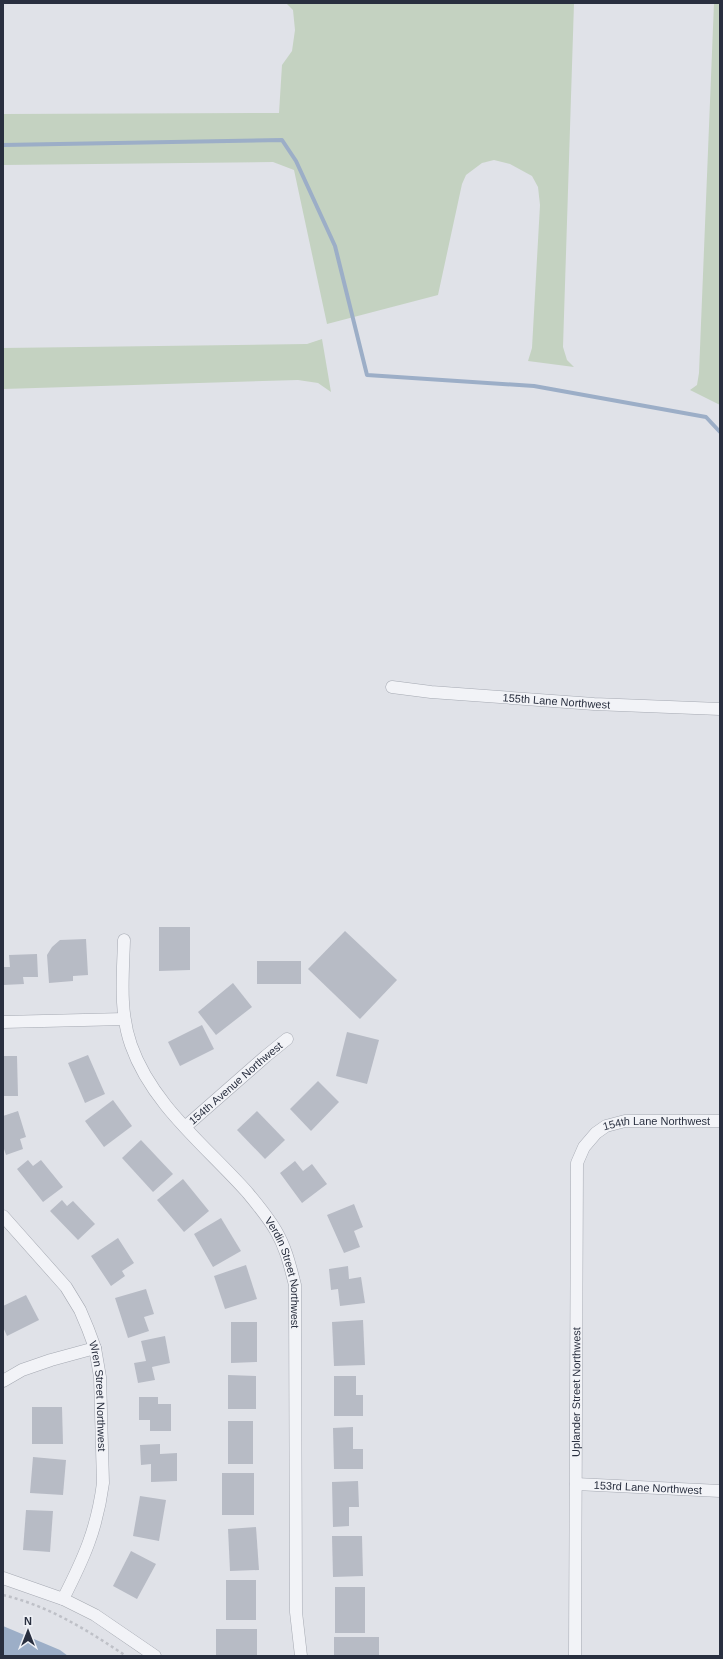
<svg xmlns="http://www.w3.org/2000/svg" width="723" height="1659" font-family="Helvetica,sans-serif">
  <style>
    .green { fill: #c4d2c1 }
    .water { fill: #9caec7 }
    .lines { fill: none; stroke-linecap: round; stroke-linejoin: round }
    .stream { stroke: #9caec7; stroke-width: 4 }
    .building { fill: #b7bbc5 }
    .street-casing { stroke: #a5a9b2; stroke-width: 13 }
    .path { stroke: #bec0c7; stroke-width: 2.5; stroke-dasharray: 3 3; stroke-linecap: butt }
    .street { stroke: #f2f3f7; stroke-width: 12 }
    .labels { text-anchor: middle; dominant-baseline: central; stroke-width: 4; stroke-linejoin: round; paint-order: stroke }
    .street-label { font-size: 11px; fill: #292f3f; stroke: #eff1f6 }
  </style>
  <rect width="100%" height="100%" fill="#e0e2e8"/>
  <g class="green">
    <polygon points="286,3 574,3 563,347 567,360 574,367 528,361 532,348 540,205 538,187 532,176 510,164 494,160 482,163 466,175 462,184 438,295 327,324 294,170 273,162 3,165 3,114 279,113 282,65 292,51 295,30 293,10"/>
    <polygon points="714,3 720,3 720,405 690,390 697,385 699,373"/>
    <polygon points="322,339 331,392 318,383 298,380 3,389 3,348 307,344"/>
  </g>
  <polygon class="water" points="3,1626 60,1650 68,1656 3,1656"/>
  <g class="lines">
    <polyline class="stream" points="3,145 282,140 296,161 335,246 367,375 534,386 706,417 720,432"/>
  </g>
  <g class="building">
    <polygon points="159,927 190,927 190,970 159,971"/>
    <polygon points="345,931 397,980 360,1019 308,969"/>
    <polygon points="86,939 88,975 73,976 73,981 49,983 47,955 52,947 60,940"/>
    <polygon points="37,954 38,977 23,977 24,984 3,985 3,967 10,967 9,955"/>
    <rect x="257" y="961" width="44" height="23"/>
    <polygon points="233,983 252,1007 216,1035 198,1012"/>
    <polygon points="202,1025 214,1049 180,1066 168,1042"/>
    <polygon points="347,1032 379,1040 367,1084 336,1076"/>
    <polygon points="88,1055 105,1094 85,1103 68,1063"/>
    <polygon points="3,1056 17,1056 18,1096 3,1096"/>
    <polygon points="318,1081 339,1102 311,1131 290,1109"/>
    <polygon points="113,1100 132,1126 104,1147 85,1121"/>
    <polygon points="18,1111 26,1137 20,1139 23,1149 6,1155 3,1146 3,1116"/>
    <polygon points="257,1111 285,1140 265,1159 237,1130"/>
    <polygon points="141,1140 173,1174 153,1192 122,1158"/>
    <polygon points="28,1160 33,1166 41,1160 63,1187 43,1202 17,1169"/>
    <polygon points="295,1161 303,1171 312,1164 327,1184 302,1203 280,1173"/>
    <polygon points="183,1179 209,1211 184,1232 157,1200"/>
    <polygon points="62,1200 67,1206 73,1201 95,1224 78,1240 50,1211"/>
    <polygon points="354,1204 363,1227 354,1231 360,1247 344,1253 327,1215"/>
    <polygon points="221,1218 241,1251 213,1267 194,1234"/>
    <polygon points="118,1238 134,1263 122,1271 125,1276 111,1286 91,1256"/>
    <polygon points="246,1265 257,1299 225,1309 214,1276"/>
    <polygon points="348,1266 349,1279 361,1277 365,1303 340,1306 338,1289 331,1290 329,1269"/>
    <polygon points="146,1289 154,1314 144,1317 149,1331 128,1338 115,1298"/>
    <polygon points="26,1295 39,1320 7,1336 3,1327 3,1306"/>
    <polygon points="363,1320 365,1365 334,1366 332,1322"/>
    <polygon points="231,1322 257,1322 257,1362 231,1363"/>
    <polygon points="165,1336 170,1363 152,1367 155,1380 138,1383 134,1363 146,1361 141,1341"/>
    <polygon points="228,1375 256,1376 256,1409 228,1409"/>
    <polygon points="334,1376 356,1376 356,1395 363,1395 363,1416 334,1416"/>
    <polygon points="139,1397 158,1397 158,1404 171,1404 171,1431 150,1431 150,1420 139,1420"/>
    <polygon points="32,1407 62,1407 63,1444 32,1444"/>
    <rect x="228" y="1421" width="25" height="43"/>
    <polygon points="353,1427 353,1449 363,1449 363,1469 334,1469 333,1428"/>
    <polygon points="160,1444 160,1454 177,1453 177,1481 151,1482 151,1464 141,1465 140,1445"/>
    <polygon points="33,1457 66,1460 63,1495 30,1493"/>
    <rect x="222" y="1473" width="32" height="42"/>
    <polygon points="358,1481 359,1507 349,1507 349,1526 333,1527 332,1482"/>
    <polygon points="140,1496 166,1500 159,1541 133,1536"/>
    <polygon points="26,1510 53,1511 50,1552 23,1550"/>
    <polygon points="256,1527 259,1570 230,1571 228,1529"/>
    <polygon points="332,1536 362,1536 363,1576 333,1577"/>
    <polygon points="131,1551 156,1564 137,1599 113,1586"/>
    <rect x="226" y="1580" width="30" height="40"/>
    <rect x="335" y="1587" width="30" height="46"/>
    <rect x="216" y="1629" width="41" height="27"/>
    <rect x="334" y="1637" width="45" height="19"/>
  </g>
  <g class="lines">
    <g class="street-casing">
      <g id="street">
        <path id="s1" d="M392,687L431,692L594,704L720,709"/>
        <path id="s2" d="M124,940C123,975 119,1011 131,1045C152,1105 206,1146 247,1192C257,1204 268,1217 276,1231C286,1248 290,1266 295,1285L296,1612L301,1656"/>
        <polyline points="3,1022 124,1019"/>
        <path id="s3" d="M185,1127L266,1056L287,1039"/>
        <path id="s4" d="M3,1216L66,1287L80,1310L88,1329L95,1348L100,1377L103,1483C97,1529 84,1558 63,1599"/>
        <polyline points="3,1381 22,1370 51,1360 95,1348"/>
        <path id="s5" d="M576,1484L720,1491"/>
        <polyline points="3,1578 63,1599 95,1615 155,1656"/>
        <path id="s6" d="M575,1656L577,1163L584,1147L596,1133L606,1126L625,1121H720"/>
      </g>
    </g>
    <path class="path" d="M3,1595C49,1606 87,1630 126,1656"/>
    <use href="#street" class="street"/>
  </g>
  <g class="labels">
    <g class="street-label">
      <text stroke="none"><textPath href="#s1" startOffset="165">155th Lane Northwest</textPath></text>
      <text stroke="none"><textPath href="#s3" startOffset="67">154th Avenue Northwest</textPath></text>
      <text stroke="none"><textPath href="#s6" startOffset="592">154th Lane Northwest</textPath></text>
      <text stroke="none"><textPath href="#s2" startOffset="386">Verdin Street Northwest</textPath></text>
      <text stroke="none"><textPath href="#s6" startOffset="264">Uplander Street Northwest</textPath></text>
      <text stroke="none"><textPath href="#s4" startOffset="211">Wren Street Northwest</textPath></text>
      <text stroke="none"><textPath href="#s5" startOffset="72">153rd Lane Northwest</textPath></text>
    </g>
  </g>
  <rect width="723" height="1659" fill="none" stroke="#292f3f" stroke-width="8"/>
  <g transform="translate(28 1631)" stroke="#eff1f6" stroke-width="3" paint-order="stroke">
  <path d="M0-3L7 15L0 10L-7 15Z" fill="#292f3f"/>
  <text y="-6" font-size="11" font-weight="bold" text-anchor="middle" fill="#292f3f">N</text>
  </g>
</svg>
